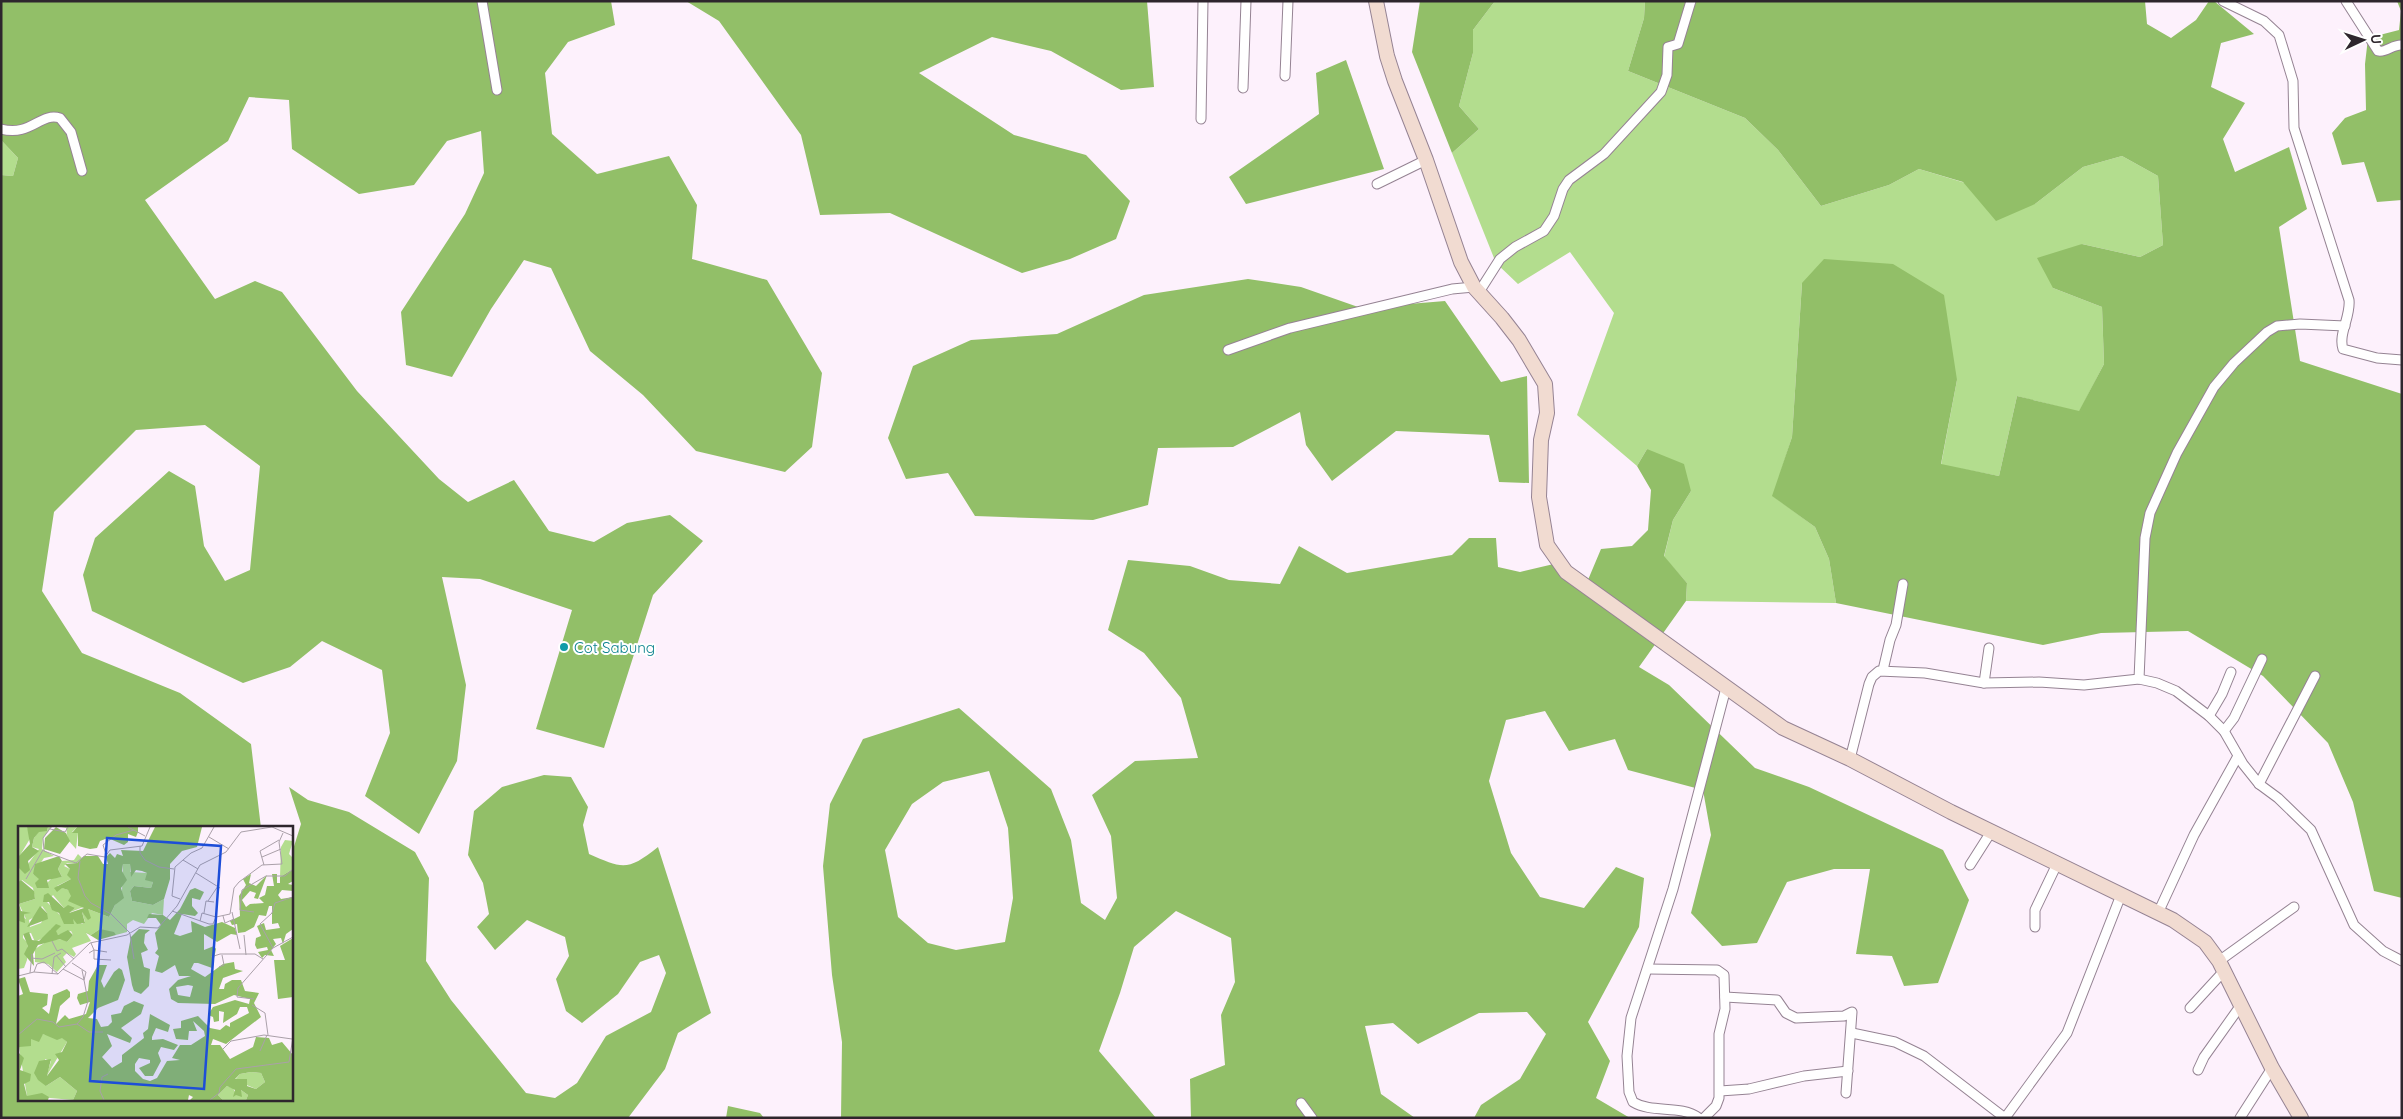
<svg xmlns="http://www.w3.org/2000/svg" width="2403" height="1119" font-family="Quicksand,sans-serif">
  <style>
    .green { fill: #b3dd8e }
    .forest { fill: #92bf68; fill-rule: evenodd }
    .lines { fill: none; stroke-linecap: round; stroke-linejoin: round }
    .street-casing { stroke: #958393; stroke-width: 11 }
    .secondary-casing { stroke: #958393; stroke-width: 16 }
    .street { stroke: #fff; stroke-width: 9 }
    .secondary { stroke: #f1dbd1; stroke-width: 14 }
    .culture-dot { fill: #0f9aa8; stroke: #fff; stroke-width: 2 }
    .labels { text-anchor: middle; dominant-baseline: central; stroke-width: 4; stroke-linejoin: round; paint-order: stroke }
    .culture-label { font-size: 15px; fill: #0d838f; stroke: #fff; text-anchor: start }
    .inset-road { fill: none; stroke: #aaa0a9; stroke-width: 1 }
    .view { fill: #1d4ed8; fill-opacity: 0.15; stroke: #1d4ed8; stroke-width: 2.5 }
    .inset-edge { fill: none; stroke: #2e262d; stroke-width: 2.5 }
  </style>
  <rect width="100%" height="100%" fill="#fdf1fc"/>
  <g class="green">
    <polygon points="1495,1 1645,1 1644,18 1628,71 1745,118 1778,150 1821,206 1889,185 1919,169 2035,204 2083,167 2122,156 2158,176 2163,245 2140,257 2082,244 2053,288 2102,307 2104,364 2079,412 2017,396 1999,476 1941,465 1957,380 1802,283 1792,437 1773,496 1815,527 1829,559 1836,603 1686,601 1687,583 1664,557 1673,520 1691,491 1647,449 1637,466 1577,415 1614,313 1570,252 1518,284 1496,263 1452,153 1479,129 1459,106 1473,53 1473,30"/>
    <polygon points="1,140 18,158 13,176 1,175"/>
  </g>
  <g class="forest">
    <path d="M1,1H611L615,25L568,42L545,73L552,134L597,174L669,156L697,205L692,259L767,280L822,373L812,447L785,472L696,451L643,395L590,351L551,268L524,260L491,309L452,377L406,365L401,312L465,214L484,173L481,131L447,141L414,185L359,194L292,149L289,100L249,97L228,141L145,200L215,299L255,281L282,292L357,391L439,479L468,502L514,480L549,531L594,542L627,523L670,515L703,541L653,595L604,748L536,729L572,610L480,579L442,577L466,685L457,761L419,834L365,796L390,733L382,670L322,641L290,667L243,683L92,611L83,575L95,538L169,471L195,486L204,546L225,581L250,570L260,466L205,425L136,430L54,512L42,591L82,653L180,693L251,744L261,828H19V1100H291V856L301,824L289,787L308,800L349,812L415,852L429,878L426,961L451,1000L526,1093L555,1098L577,1083L606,1036L651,1012L666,973L659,955L640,962L618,994L582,1023L566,1011L556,979L569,956L565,937L527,920L495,950L477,927L489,914L483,883L468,855L474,811L502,787L544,775L571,777L588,807L583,825L589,854C623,869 628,871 658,847L711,1013L678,1033L665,1069L628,1118H1V175L13,176L18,158L1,140Z"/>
    <polygon points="686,1 1147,1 1154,87 1121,90 1051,51 992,37 919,73 1014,135 1086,155 1130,201 1116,239 1070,259 1022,273 890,213 820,215 801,135 719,21"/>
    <polygon points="1420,1 1495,1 1473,30 1473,53 1459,106 1479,129 1452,153 1412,52"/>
    <polygon points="1645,1 2145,1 2147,24 2171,38 2196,20 2209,1 2214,1 2254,34 2221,43 2211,87 2245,103 2223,139 2235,172 2289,147 2307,209 2279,227 2300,361 2402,394 2402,898 2374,891 2353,802 2328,743 2263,676 2188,631 2101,633 2043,645 1836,603 1829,559 1815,527 1772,496 1792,437 1802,283 1824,259 1893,264 1944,295 1957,380 1941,464 1999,476 2017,396 2079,411 2104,364 2102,307 2053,288 2037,258 2082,244 2140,257 2163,245 2158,176 2122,156 2083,167 2035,204 1996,221 1963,182 1919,169 1889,185 1821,206 1778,150 1745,118 1628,71 1644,18"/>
    <polygon points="2397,1 2402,1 2402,200 2377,202 2364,162 2342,165 2332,133 2345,118 2366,110 2365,64 2368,38 2399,30 2401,11"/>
    <polygon points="1346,60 1384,169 1246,204 1229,177 1319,114 1316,73"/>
    <polygon points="1248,279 1301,287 1361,308 1445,301 1501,382 1527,376 1529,483 1499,482 1489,435 1396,431 1332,481 1306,445 1300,412 1233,447 1158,448 1148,505 1093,520 975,516 948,473 906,479 888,438 913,366 971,340 1057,334 1144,295"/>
    <path d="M1647,449L1684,464L1691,491L1673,520L1664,556L1687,583L1686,601L1639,667L1669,685L1755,768L1809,787L1943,850L1969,900L1938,983L1904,986L1892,956L1856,954L1870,869H1834L1787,882L1757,943L1722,946L1691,913L1711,835L1703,790L1628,770L1615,739L1569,751L1545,711L1506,720L1489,781L1511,853L1540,897L1584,908L1616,867L1644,878L1639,927L1588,1022L1610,1061L1596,1098L1630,1118H1474L1481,1105L1520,1079L1546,1034L1527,1012L1479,1013L1418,1044L1393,1023L1365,1026L1381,1094L1415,1118H1191L1190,1079L1225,1065L1221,1015L1235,982L1231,938L1176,911L1134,947L1120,993L1099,1051L1156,1118H841L842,1042L832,975L823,866L830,804L863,739L959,708L1051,789L1071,840L1081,903L1105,920L1117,898L1111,836L1092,795L1135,761L1198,758L1181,698L1144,653L1108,630L1128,560L1190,566L1229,580L1280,584L1299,546L1347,573L1452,555L1469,538H1496L1498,567L1520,572L1558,563L1585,587L1601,549L1632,546L1648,530L1651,490L1637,466ZM989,771L1008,828L1013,898L1005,942L956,950L928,943L898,917L885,850L912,804L943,782Z"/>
    <polygon points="728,1106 760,1113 764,1118 726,1118"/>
  </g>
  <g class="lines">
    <g class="street-casing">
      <g id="street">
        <polyline points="482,1 497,90"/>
        <path d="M2223,1L2264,21L2279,35L2293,81L2294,128L2349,300C2351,316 2338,334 2343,349L2377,358L2402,360"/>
        <path d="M2346,1L2378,51C2386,53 2393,44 2402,45"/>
        <polyline points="1285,76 1288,1"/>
        <polyline points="1243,88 1246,1"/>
        <polyline points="1201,119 1203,1"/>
        <path d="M1,129C31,137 40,112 60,118L71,132L82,171"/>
        <polyline points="1377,184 1426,160"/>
        <polyline points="1479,292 1500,259 1515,247 1544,231 1554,216 1563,189 1569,180 1604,154 1661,92 1667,75 1668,47 1678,44 1691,1"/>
        <polyline points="1228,350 1290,328 1452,289 1474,287"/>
        <polyline points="1883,670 1890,640 1896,625 1903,584"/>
        <polyline points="2139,679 2145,538 2150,513 2177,453 2214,387 2234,363 2267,332 2277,326 2300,324 2345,326"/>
        <polyline points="1984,683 1989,648"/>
        <polyline points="2209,716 2222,694 2231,672"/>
        <polyline points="2224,731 2234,718 2262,659"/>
        <polyline points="1850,759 1869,684 1872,677 1879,671 1925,673 1984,683 2039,682 2084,685 2139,679 2157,683 2176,691 2209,716 2224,731 2243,764 2259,784 2278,798 2311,830 2354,925 2383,951 2402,961"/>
        <polyline points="2259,784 2315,676"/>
        <polyline points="1970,865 1991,832"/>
        <polyline points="2158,913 2194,835 2238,756"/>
        <polyline points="2035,927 2035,910 2057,864"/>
        <polyline points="2219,961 2294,907"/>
        <polyline points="1648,969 1717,970 1724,975 1725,1009 1719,1034 1719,1098 1716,1106 1704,1118"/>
        <polyline points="1725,997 1777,1000 1786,1013 1796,1018 1844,1016 1852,1012 1846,1093"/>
        <polyline points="2190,1008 2224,971"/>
        <polyline points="1852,1033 1895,1042 1924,1056 2005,1118"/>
        <polyline points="2198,1070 2204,1057 2241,1005"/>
        <polyline points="1720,1091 1749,1089 1804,1076 1848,1071"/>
        <polyline points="1301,1103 1312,1118"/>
        <path d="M1699,1118C1680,1104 1653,1114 1633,1102L1629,1092L1627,1056L1631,1018L1673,889L1726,688"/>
        <polyline points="2005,1118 2067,1033 2121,895"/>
        <polyline points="2240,1118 2272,1068"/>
      </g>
    </g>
    <g class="secondary-casing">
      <polyline id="secondary" points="1376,1 1387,56 1395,81 1426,160 1461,262 1474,287 1502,318 1519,340 1545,384 1547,413 1541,440 1539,497 1547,545 1566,572 1783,728 1850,759 1951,812 2173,920 2205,942 2219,961 2272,1068 2301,1118"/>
    </g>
    <use href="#street" class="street"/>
    <use href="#secondary" class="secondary"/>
  </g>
  <circle class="culture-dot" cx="564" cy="647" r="5"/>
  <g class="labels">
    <g class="culture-label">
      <text x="574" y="647">Cot Sabung</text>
    </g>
  </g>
  <g transform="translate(18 826)">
    <rect width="275" height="275" fill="#fdf1fc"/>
    <path d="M0,1H9L13,11L1,31ZM30,1H34L25,12L24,23L36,30L26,32L15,48L29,57L34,52L44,51L40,43L44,35L56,34L60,28L64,32L59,37H49L46,40L52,43L53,53L39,60L50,64L68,80L50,87L57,82H46L35,69L29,76L46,93H57L64,98L67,96L64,86L70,93V83L91,91L104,65L105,38H112V46L129,47L135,56L133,62L116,60L112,65L114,75L135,79L146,73L145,89L134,87L126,98L115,94L109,98V106L98,109L82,103L73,109L68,107L73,115L54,122L58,128L56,131L49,127L45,131L48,136L39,146L30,138L17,136V123L31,114L44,113L49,116L55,109L53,105L40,109L33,103L29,110L17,116L13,107L5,108V112L10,117L9,134L6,142L0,143V89L8,93L1,78L17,73L15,62L4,54L0,56V41L10,38L21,23L14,21L16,12L21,5H29ZM24,80L29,87L23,97L12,101L11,94L18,90ZM43,1H59L54,6L60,7L58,23L50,14L48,2ZM267,14L275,15L271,28L275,32V43L262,51L263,21ZM25,208L44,211L49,216L28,251L33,235L27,233L28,260L42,251L59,265L55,274L9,270L0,215L13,220V213ZM233,246L243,247L247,256L238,263L217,254L222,248ZM209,260L215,262L218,268L223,264L230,269L228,274H205L200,269Z" fill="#b3dd8e" fill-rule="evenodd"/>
    <path d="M9,1H30L29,5L21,6L16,12L14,21L21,25L10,35L12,44L7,48L0,41V31L12,18ZM38,1L48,7L52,15L42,28L26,23L27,12ZM59,1H120V6L118,11L110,8V16L106,19L90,12L82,15L79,22L72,23L60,20V7H54ZM137,1H184L179,21L164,25L152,38V53L146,73L135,79L114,75L112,65L116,60L133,62L135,56L127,54L129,47L124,45L118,44L113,51L112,38H105L104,45L109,54L103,62L106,72L97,79L91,91L70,83L73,92L70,94L64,86L67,97L59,98L55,93L56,98H46L41,87L34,84L31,76H25L26,69L30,67L46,82L50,79L57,82L51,87L66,82L50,75L53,70L50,64L44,62L39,66L36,62L53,53L49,49L52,43L47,38L59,37L66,30H80L85,38H90L88,31L92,27L97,32L99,28L105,30L103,24L125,25ZM41,30L44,35L40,43L44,51L29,54L31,62H19L17,57L21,53L15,48L17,38ZM275,43V55L270,58L275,59V65L264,64L260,69L263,73L275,71V103L268,108L265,118L263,112L255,113L258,118L253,124L256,130L247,129L244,132L240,126L250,124L249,121L239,123L237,119L238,112L243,110L239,100L246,97L248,104L262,102L260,97L254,98V80H251L248,90L241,89L236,101L227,106L220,107L219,98L214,99L212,95L222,90L221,70L228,59L225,53L233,48L231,57L238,60L249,49L240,73L236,72L238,67L232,65L224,74L228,81L232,78L246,77L241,72L247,69L249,60H256L254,48H259V57H262V51ZM3,54L16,65L17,73L1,78L3,85L13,87L6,88L7,97L1,95L0,89V56ZM177,62L186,66L182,74L174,72V80L180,87L177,90L164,88L156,108L162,110L174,106L173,95L187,101L204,96L217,102L219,109L213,108L199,116L186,108V124L196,120L198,123L194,142L180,137H176L173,143L187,151L205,138L216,136L217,143L225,145L205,152L201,163H206L207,158L214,154H223L227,165L241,167L236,177L243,191L208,218L195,213L193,219H202L212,233L235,221L238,211L251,212L254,219L264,216L275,229V274H228L230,269L223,264L224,271L218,269L215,271L217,264L209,260L200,269L205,274H172L175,271L171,269L170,274H55L59,265L42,251L28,260L20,254L16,247L21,235L33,233L29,250L41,234L37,228L44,226L49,216L44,212L39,214L25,208L21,216L13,213V220L1,221L0,170L5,168L0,153L7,151L12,166L30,168L29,179L24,182L31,188L35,169L49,163L52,166V171L42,180L38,198L47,189L51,193L68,188L72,176L62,179L59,172L60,168L70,165L71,155L80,139H89L83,155L86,162L96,146L101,142L104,144L107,154L100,174L80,182L70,192L79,193L83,201L90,200L94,196L93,189L103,187L106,180L116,175L126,179L123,188L103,202L114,212L112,217L89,208L94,220L84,231L94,242L104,236V229L126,212L125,207L130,203L132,188L152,199L150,206L138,202L134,211V214L145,213L160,219L156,224L143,221L140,227L143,235L135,250H127L121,242L132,237V234L121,232L117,238V245L125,253L132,255L139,252L149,235L162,234L154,232L162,219H173L187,210L186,205L175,195L179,205H171L170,214L158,213L155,203L163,202V195L180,190L192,202L202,204L208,199L212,201V197L231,187L229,181H222L219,188L205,197L206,186L201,185V195L196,196L195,191L190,189L195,181L217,174L231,178L232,173L216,169L197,178L160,177L153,173L151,163L160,154L173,150H161L157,139L144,147L137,145L141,130L137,127L140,123L137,107L143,99L138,92H129L131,88L145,89L152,94L162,83L172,64ZM170,159L175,160L172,171L160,169L158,161ZM233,246L243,247L247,256L238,263L229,260V253H217L222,248ZM22,80L29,87L30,93L9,101ZM38,98L43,100L38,105L40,109L50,104L55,109L49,116L42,113L20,119L15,128L16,140L6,128L10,120L5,108L11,106L14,114L21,115ZM82,103L96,106L98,109L80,114L67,106L73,109ZM121,103L132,104L127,108L126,117L130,124L123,127L126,141L132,143L131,160L123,168L116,165L114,159L109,131L113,111ZM275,112V171L260,173L256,134H267L262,120ZM0,226L6,232L2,244L13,248L12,255L6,258L9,270L24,267L31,271L30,274H0Z" fill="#92bf68" fill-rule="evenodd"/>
    <path class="inset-road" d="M33,1L25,12L26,25L58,37L69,28L87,31L92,24L124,20L132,1M110,1L127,10M32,3L47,6L50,1M191,11L211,23M122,20V27L127,34L141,41L156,43M88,28L85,19L98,9L116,4M244,31L263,23M165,34L180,43M62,35L60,52L67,70L73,77L93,88L112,107M246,39L242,25L261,14M178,47L202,62M8,53L25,24M162,73L154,70L157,41L173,27L184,22L196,1M190,75L200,60M154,85L191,98H195L198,91L212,88L216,62L221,56L244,39L264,38L261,16L265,7M214,86L222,123M236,86L222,84L224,64L248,50H267L275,43M186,87L188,75L196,76M205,90L207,97L216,93M182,95L184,87L198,91M112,108L116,133M226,109L228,129M34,115L39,125L44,123L56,133M73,117L76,124L89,126M255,122L242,98L254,87L257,77L275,71M71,127L76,124V133L93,134M38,129L48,141M193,131L202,128H237L245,133M13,132L24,133L37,127M201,141L206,139L204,129M45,143L66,154L64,144M16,146L19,138L26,136L40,148M12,147L14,128M34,148L36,131L43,127M0,150L16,146L40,148L72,117L109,109L122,101L140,102L159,80L182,39L208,26L223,6L254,1L275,10M236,173L219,171L220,162L255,122L275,111M234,179L247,187L250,209M59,198L71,206H85M0,209L19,193L35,196L41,201L59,198L65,191L70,175L66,154L68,146L54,137M205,223L213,215L246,209L274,213M242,225L249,209M86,274L82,265L84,251L90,248M192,274L201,267L202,261L218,243L271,236L275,211"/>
    <path class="view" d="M89,12L203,20L186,263L72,255Z"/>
    <rect width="275" height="275" class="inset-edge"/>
  </g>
  <rect width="2403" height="1119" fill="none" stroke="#2e262d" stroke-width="5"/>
  <g transform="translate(2363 40) rotate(86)" stroke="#ffffff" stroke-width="4" paint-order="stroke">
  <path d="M0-4L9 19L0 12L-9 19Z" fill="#2e262d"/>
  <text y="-8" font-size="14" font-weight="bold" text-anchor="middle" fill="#2e262d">U</text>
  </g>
</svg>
